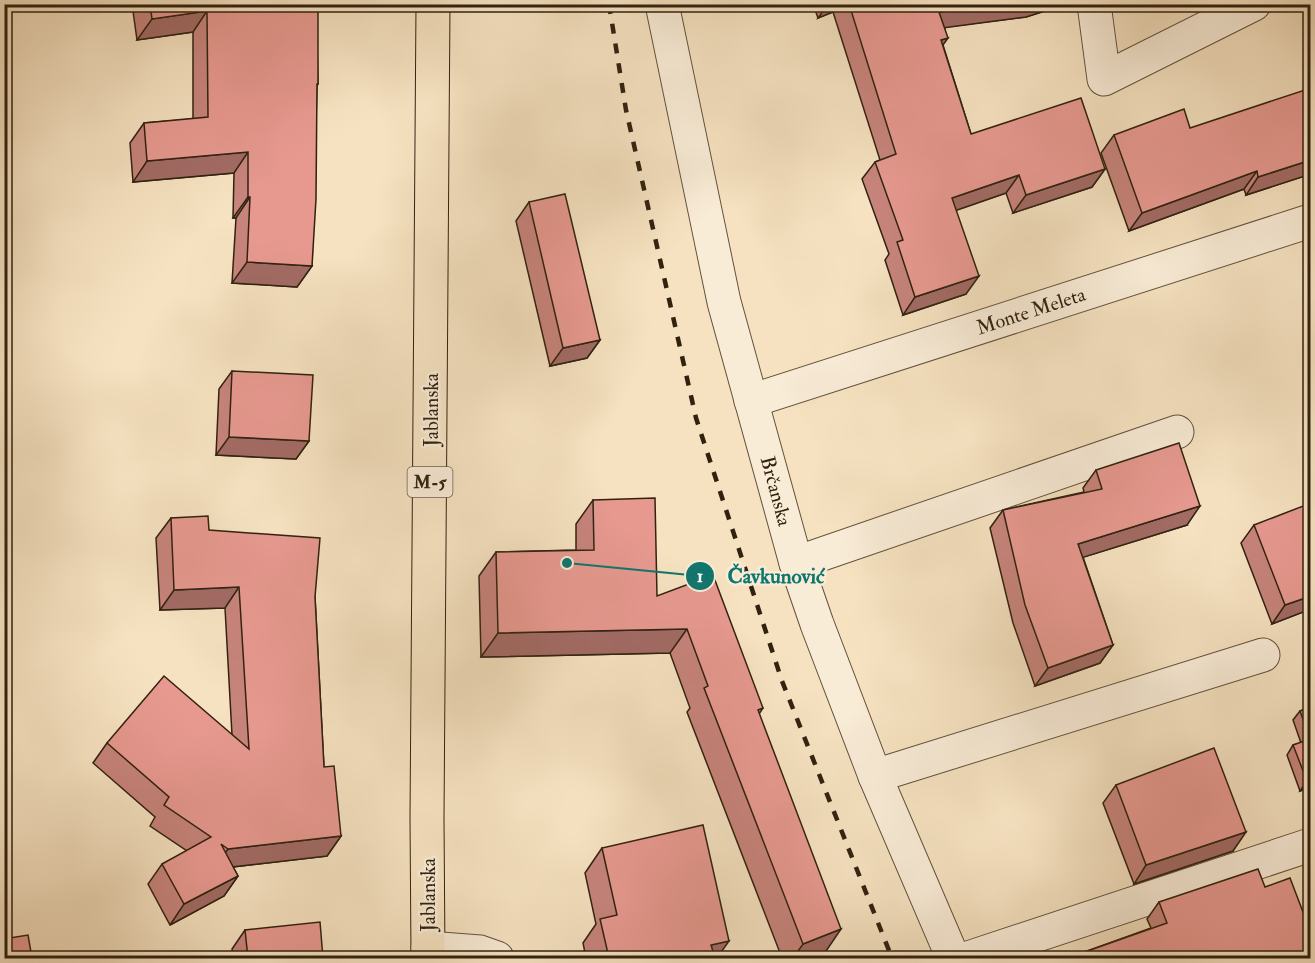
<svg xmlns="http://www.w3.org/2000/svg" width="1315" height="963" font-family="'IM FELL Double Pica',serif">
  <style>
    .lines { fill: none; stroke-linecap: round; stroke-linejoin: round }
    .street-casing { stroke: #62523c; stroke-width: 35 }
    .primary-casing { stroke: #312210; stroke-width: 35 }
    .street { stroke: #f9ecd7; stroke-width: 33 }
    .primary { stroke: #f6e2c1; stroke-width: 33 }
    .rail { stroke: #312210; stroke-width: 4.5; stroke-dasharray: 10 10; stroke-linecap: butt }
    .wall { fill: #c7847c; stroke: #312210; stroke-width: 1.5 }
    .shaded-wall { fill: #a26b65; stroke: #312210; stroke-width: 1.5 }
    .building { fill: #e79990; stroke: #312210; stroke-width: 1.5 }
    .labels { text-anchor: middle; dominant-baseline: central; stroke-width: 5; stroke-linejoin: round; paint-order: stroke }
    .shield { fill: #f9ecd7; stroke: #6d5f4c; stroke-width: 1.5 }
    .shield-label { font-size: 18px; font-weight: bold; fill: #312210 }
    .street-label { font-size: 20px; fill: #312210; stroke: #f9ecd7 }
    .leader { fill: none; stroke: #0f766e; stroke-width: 2 }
    .callout-dot { fill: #0f766e; stroke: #f9ecd7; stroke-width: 2 }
    .mark-label { font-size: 18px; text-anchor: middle; font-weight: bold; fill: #fff }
    .callout-label { font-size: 21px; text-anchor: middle; font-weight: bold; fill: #0f766e; stroke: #f9ecd7; stroke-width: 5; stroke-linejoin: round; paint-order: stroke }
  </style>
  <rect width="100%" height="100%" fill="#f6e2c1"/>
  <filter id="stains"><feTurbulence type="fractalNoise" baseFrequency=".00333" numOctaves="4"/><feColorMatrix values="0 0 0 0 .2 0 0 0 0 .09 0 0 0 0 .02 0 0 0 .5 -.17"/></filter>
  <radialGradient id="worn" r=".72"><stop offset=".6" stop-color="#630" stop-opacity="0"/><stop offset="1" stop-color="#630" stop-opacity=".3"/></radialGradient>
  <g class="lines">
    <g class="street-casing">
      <g id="street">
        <polyline points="662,4 724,302 796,563 817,624 875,776 953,958"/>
        <polyline points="1094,4 1104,79 1254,4"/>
        <polyline points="751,401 1310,221"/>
        <polyline points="796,563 1177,432"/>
        <polyline points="875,776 1263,655"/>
        <polyline points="428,948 480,952 497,958"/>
        <polyline points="968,958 1310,845"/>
      </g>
    </g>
    <g class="primary-casing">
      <polyline id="primary" points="428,958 427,818 433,4"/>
    </g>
    <use href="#street" class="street"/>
    <use href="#primary" class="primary"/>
    <polyline class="rail" points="609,4 626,110 696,418 782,681 892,958"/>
  </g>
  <g class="wall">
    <polygon points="132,4 316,4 318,84 317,86 312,266 297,287 232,283 236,218 233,218 234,173 133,182 130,143 144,123 193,119 193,32 137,40"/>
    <polygon points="813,4 1067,4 1026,17 945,27 943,45 971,134 1105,169 1092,187 1013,213 1006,193 956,210 966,294 903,315 885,260 889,254 862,179 875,162 880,160 833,12 818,18"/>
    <polygon points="1190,128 1311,174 1246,195 1244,189 1129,231 1101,153 1114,135"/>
    <polygon points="529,202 600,340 587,358 550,366 516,221"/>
    <polygon points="232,371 309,441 296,459 216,455 219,389"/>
    <polygon points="1096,470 1187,525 1083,557 1113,645 1100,663 1035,686 1013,623 990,528 1003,510 1084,492 1083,488"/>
    <polygon points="593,500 657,596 763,708 759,714 824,954 812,958 782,958 687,712 690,708 670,653 481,657 479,576 496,552 576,550 576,524"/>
    <polygon points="171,518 209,530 315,597 324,767 341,836 327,856 233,867 238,876 224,896 170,925 148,884 162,864 187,851 150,826 155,817 93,763 107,743 232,735 225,608 160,610 156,538"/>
    <polygon points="1254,525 1311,609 1272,624 1241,543"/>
    <polygon points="1311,707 1311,787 1300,791 1287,755 1293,745 1301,743 1293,720 1300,711"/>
    <polygon points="1116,785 1233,851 1134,884 1103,803"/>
    <polygon points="602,848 717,958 586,958 583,943 596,924 585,873"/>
    <polygon points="1265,887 1311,958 1076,958 1079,954 1151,928 1147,919 1159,902"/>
    <polygon points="245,930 323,958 233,958 232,949"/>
  </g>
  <g class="shaded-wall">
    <polygon points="828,4 839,4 833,12 818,18"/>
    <polygon points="998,4 1067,4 1026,17 927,30 939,12"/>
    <polygon points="207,11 193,32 137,40 152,19"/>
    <polygon points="948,38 935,56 941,40"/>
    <polygon points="248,152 234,173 133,182 147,161"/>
    <polygon points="1311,160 1311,174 1246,195 1258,177"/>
    <polygon points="1105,169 1092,187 1013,213 1026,195"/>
    <polygon points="1257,171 1244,189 1129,231 1142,213"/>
    <polygon points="1019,175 1006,193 940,216 952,198"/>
    <polygon points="248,197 250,197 236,218 233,218"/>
    <polygon points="247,262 312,266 297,287 232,283"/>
    <polygon points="979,276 966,294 903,315 915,297"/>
    <polygon points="600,340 587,358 550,366 563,348"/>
    <polygon points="229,437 309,441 296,459 216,455"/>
    <polygon points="1200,506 1187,525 1065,563 1078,544"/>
    <polygon points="239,587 225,608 160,610 174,590"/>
    <polygon points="1311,596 1311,609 1272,624 1285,605"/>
    <polygon points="687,629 670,653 481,657 498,633"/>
    <polygon points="1113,645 1100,663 1035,686 1048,668"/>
    <polygon points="1311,780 1311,787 1300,791 1307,781"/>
    <polygon points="1246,832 1233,851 1134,884 1146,865"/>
    <polygon points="341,836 327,856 214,869 228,849"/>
    <polygon points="238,876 224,896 170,925 184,904"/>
    <polygon points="841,929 824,954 812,958 793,958 803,944"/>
    <polygon points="729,941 717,958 702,958 711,945"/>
    <polygon points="1311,952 1311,958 1293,958"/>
  </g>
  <g class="building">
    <polygon points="150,4 316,4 316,11 318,11 318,84 317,84 316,199 312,266 247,262 250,197 248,197 248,152 147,161 144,123 208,117 207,11 152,19"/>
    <polygon points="849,4 998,4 939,12 948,38 941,40 971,134 1081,98 1105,169 1026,195 1019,175 952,198 979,276 915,297 897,242 903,240 875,162 896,154"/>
    <polygon points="1311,88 1311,160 1258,177 1257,171 1142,213 1114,135 1184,109 1190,128"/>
    <polygon points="565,194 600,340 563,348 529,202"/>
    <polygon points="4,362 9,393 4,394"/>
    <polygon points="232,371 313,375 309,441 229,437"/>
    <polygon points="1179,443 1200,506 1078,544 1113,645 1048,668 1025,605 1003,510 1102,489 1096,470"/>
    <polygon points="655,498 657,596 713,575 763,708 758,710 841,929 803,944 704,688 708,686 687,629 498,633 496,552 594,550 593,500"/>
    <polygon points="1311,503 1311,596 1285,605 1254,525"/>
    <polygon points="208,516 209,530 320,538 315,597 324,767 334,766 341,836 228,849 221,844 238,876 184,904 162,864 211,837 164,805 169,797 107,743 164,676 249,749 239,587 174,590 171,518"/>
    <polygon points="1311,707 1311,780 1307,781 1293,745 1310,739 1300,711"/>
    <polygon points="1214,748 1246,832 1146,865 1116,785"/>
    <polygon points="703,825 729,941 711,945 715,958 609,958 600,919 617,915 602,848"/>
    <polygon points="1258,869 1265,887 1290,878 1311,933 1311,952 1293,958 1081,958 1079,954 1167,923 1159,902"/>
    <polygon points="320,922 323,958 248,958 245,930"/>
    <polygon points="28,935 32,958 4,958 4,939"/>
  </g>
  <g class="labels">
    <rect class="shield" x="407.5" y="467" width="45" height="30" rx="4.5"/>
    <g class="shield-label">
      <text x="430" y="482">M-5</text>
    </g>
    <g class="street-label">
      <text transform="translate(1031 311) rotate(-18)">Monte Meleta</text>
      <text transform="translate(431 410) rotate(-90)">Jablanska</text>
      <text transform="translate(776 491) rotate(75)">Brčanska</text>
      <text transform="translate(428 895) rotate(-90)">Jablanska</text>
    </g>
  </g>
  <path class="leader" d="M567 563L700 576"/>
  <g class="callout-dot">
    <circle cx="567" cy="563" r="6"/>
    <circle cx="700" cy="576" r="15"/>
  </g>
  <g class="mark-label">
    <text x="700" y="582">1</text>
  </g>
  <g class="callout-label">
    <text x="776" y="583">Čavkunović</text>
  </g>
  <rect width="1315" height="963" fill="none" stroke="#f6e2c1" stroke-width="24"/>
  <rect x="6" y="6" width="1303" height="951" fill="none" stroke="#312210" stroke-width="3"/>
  <rect x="12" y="12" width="1291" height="939" fill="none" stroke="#312210" stroke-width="1.5"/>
  <rect width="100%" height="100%" filter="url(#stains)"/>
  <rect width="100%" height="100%" fill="url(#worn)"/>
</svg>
